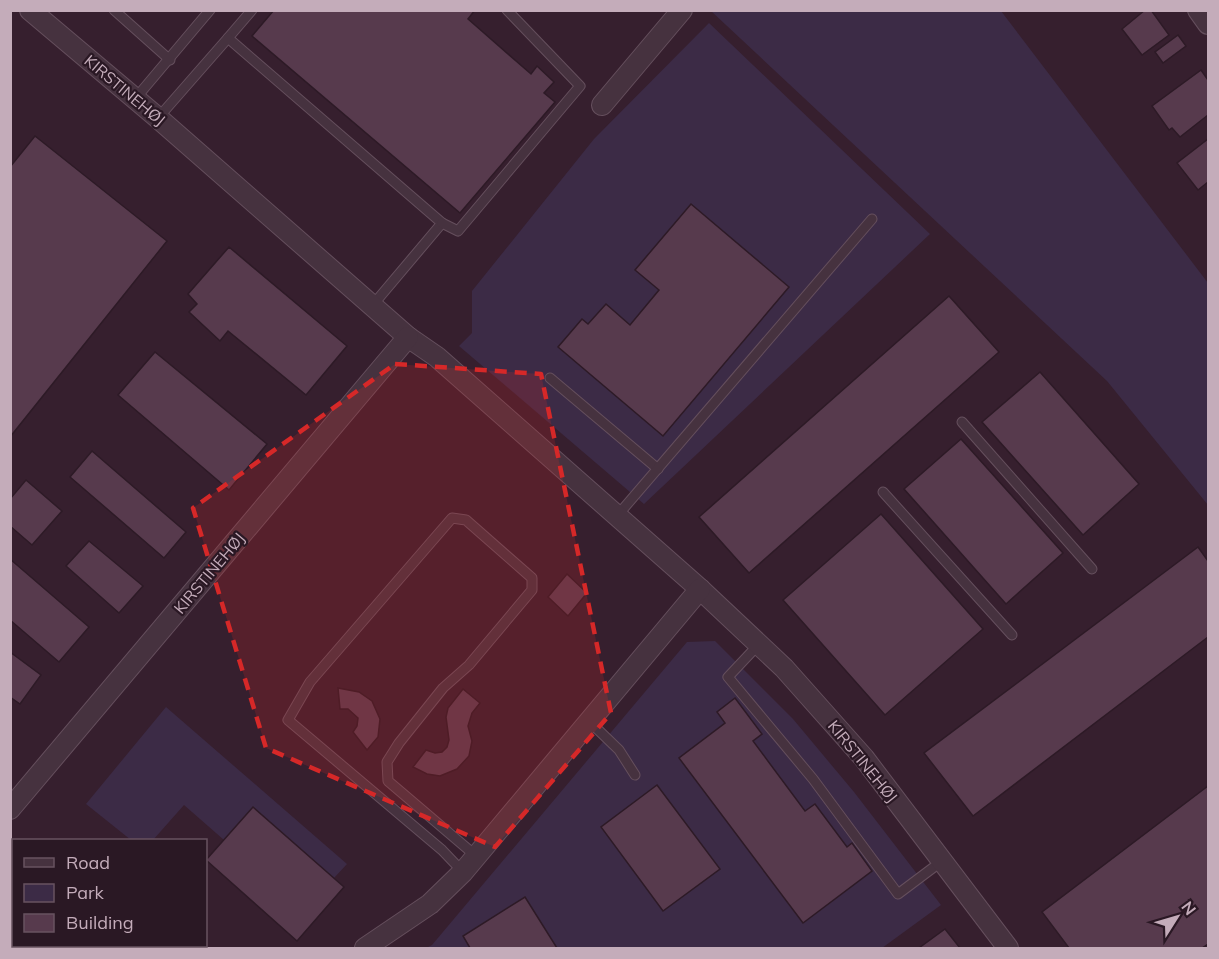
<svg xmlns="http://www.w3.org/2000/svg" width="1219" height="959" font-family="Mulish,sans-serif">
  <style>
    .green { fill: #3c2b46 }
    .building { fill: #573a4d; stroke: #2d1a26; stroke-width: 1.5 }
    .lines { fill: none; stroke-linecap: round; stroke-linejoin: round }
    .service-casing { stroke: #654f5d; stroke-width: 11 }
    .minor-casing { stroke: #654f5d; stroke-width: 22 }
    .service { stroke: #46323f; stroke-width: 9 }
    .minor { stroke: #46323f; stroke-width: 20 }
    .marked { fill: #d62828; fill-opacity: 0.2; stroke: #d62828; stroke-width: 4.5; stroke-dasharray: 12 8; stroke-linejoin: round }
    .labels { text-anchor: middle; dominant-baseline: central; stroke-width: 4.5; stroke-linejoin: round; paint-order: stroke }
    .street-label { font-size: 16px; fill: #c4acba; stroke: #2a1824 }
  </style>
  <rect width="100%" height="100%" fill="#361f2e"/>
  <g class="green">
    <polygon points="711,11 1001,11 1208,283 1208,505 1107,381"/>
    <polygon points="709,23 930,234 644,504 459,346 472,333 472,291 594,139"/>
    <polygon points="715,641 793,719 854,792 941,905 882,948 426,948 432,945 687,642"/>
    <polygon points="166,707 347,864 334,878 253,807 224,840 184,805 153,840 131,840 86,804"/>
  </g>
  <g class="building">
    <polygon points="274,10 475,10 468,19 531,74 537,66 554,82 544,93 555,102 460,213 252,36"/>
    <polygon points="1145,10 1151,10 1169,35 1142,55 1122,29"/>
    <polygon points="1178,35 1186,46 1163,63 1155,52"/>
    <polygon points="1201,70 1208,80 1208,115 1180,137 1172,128 1169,130 1152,106"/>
    <polygon points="35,136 167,241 10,437 10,167"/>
    <polygon points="1208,139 1208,182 1198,190 1177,163"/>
    <polygon points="691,204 789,287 663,436 558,347 582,319 588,324 606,304 630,325 659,290 635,270"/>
    <polygon points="229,247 347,346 306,395 228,331 220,341 189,312 197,304 188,294"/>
    <polygon points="949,296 999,352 749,573 699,517"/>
    <polygon points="155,352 267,444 229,490 118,395"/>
    <polygon points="1040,372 1139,484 1083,535 982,422"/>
    <polygon points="961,439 1063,553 1006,604 904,489"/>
    <polygon points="92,451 186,532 164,558 70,477"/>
    <polygon points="26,480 62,511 32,545 10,526 10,499"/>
    <polygon points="881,514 983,629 885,715 783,600"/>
    <polygon points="89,541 143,586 119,613 66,566"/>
    <polygon points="1198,547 1208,561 1208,637 973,816 924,753"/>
    <polygon points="10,559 89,627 59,662 10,620"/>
    <polygon points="567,574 587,593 568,616 548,597"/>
    <polygon points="10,652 41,675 20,704 10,697"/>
    <polygon points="338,688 359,692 372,701 380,719 378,737 367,750 353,732 357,726 358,718 348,709 340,709"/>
    <polygon points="463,689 480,703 472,713 468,726 472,741 469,756 457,769 440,776 427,774 413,767 426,750 435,753 442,752 447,747 449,740 446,717 448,708"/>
    <polygon points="735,698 762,734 753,741 805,811 815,804 847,847 852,843 872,871 803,923 679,758 725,723 717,712"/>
    <polygon points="657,785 720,869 663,911 601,827"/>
    <polygon points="1208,786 1208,944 1202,948 1069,948 1042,912"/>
    <polygon points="253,807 344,887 297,941 206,860"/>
    <polygon points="525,897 557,948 470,948 463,936"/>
    <polygon points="945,929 960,948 919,948"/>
    <polygon points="115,946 204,946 207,948 119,948"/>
  </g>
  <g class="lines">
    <g class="service-casing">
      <g id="service">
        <polyline points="114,10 170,60"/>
        <polyline points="228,38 252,10"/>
        <polyline points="135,99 210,10"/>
        <polyline points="158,118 228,38 442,223 372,306"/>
        <polyline points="442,223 458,231 580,86 507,10"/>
        <polyline points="550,378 658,469"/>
        <polyline points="962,422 1092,569"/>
        <polyline points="883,492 1012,635"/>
        <polyline points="617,516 872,219"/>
        <polyline points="759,644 728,677 813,779 898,894 942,861"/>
        <polyline points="589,721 619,750 635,775"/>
        <polyline points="463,872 442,850 288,720 310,682 452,518 466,520 532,578 532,590 469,665 443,688 399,743 387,762 388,781 476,856"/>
      </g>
    </g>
    <g class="minor-casing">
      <g id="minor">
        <polyline points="30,10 158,118 408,337 437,357 700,589 784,668 864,758 1008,948"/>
        <polyline points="1198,10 1208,24"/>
        <polyline points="602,105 682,10"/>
        <polyline points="10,809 408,337"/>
        <polyline points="365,948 430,904 463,872 700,589"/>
      </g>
    </g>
    <use href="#service" class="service"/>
    <use href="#minor" class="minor"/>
  </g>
  <path class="marked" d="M395,364L541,374L611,713L495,847L266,748L193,508Z"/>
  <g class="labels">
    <g class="street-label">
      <text transform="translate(125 90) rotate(40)">KIRSTINEHØJ</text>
      <text transform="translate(209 573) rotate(-50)">KIRSTINEHØJ</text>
      <text transform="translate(863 761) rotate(51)">KIRSTINEHØJ</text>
    </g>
  </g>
  <rect width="1219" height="959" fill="none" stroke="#c4acba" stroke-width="24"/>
  <rect x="12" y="839" width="195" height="108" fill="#2a1824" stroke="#685360" stroke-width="1.5"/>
  <rect x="24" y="858" width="30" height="9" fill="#46323f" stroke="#685360" stroke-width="1.5"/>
  <text x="66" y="869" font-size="18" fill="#c4acba">Road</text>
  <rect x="24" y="884" width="30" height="18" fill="#3c2b46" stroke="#685360" stroke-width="1.5"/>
  <text x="66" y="899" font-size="18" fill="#c4acba">Park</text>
  <rect x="24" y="914" width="30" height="18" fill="#573a4d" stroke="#685360" stroke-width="1.5"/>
  <text x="66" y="929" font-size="18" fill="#c4acba">Building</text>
  <g transform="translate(1177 917) rotate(53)" stroke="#2a1824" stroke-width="4.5" paint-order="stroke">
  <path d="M0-4.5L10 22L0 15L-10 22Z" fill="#c4acba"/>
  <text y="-9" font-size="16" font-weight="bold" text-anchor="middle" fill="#c4acba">N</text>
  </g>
</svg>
